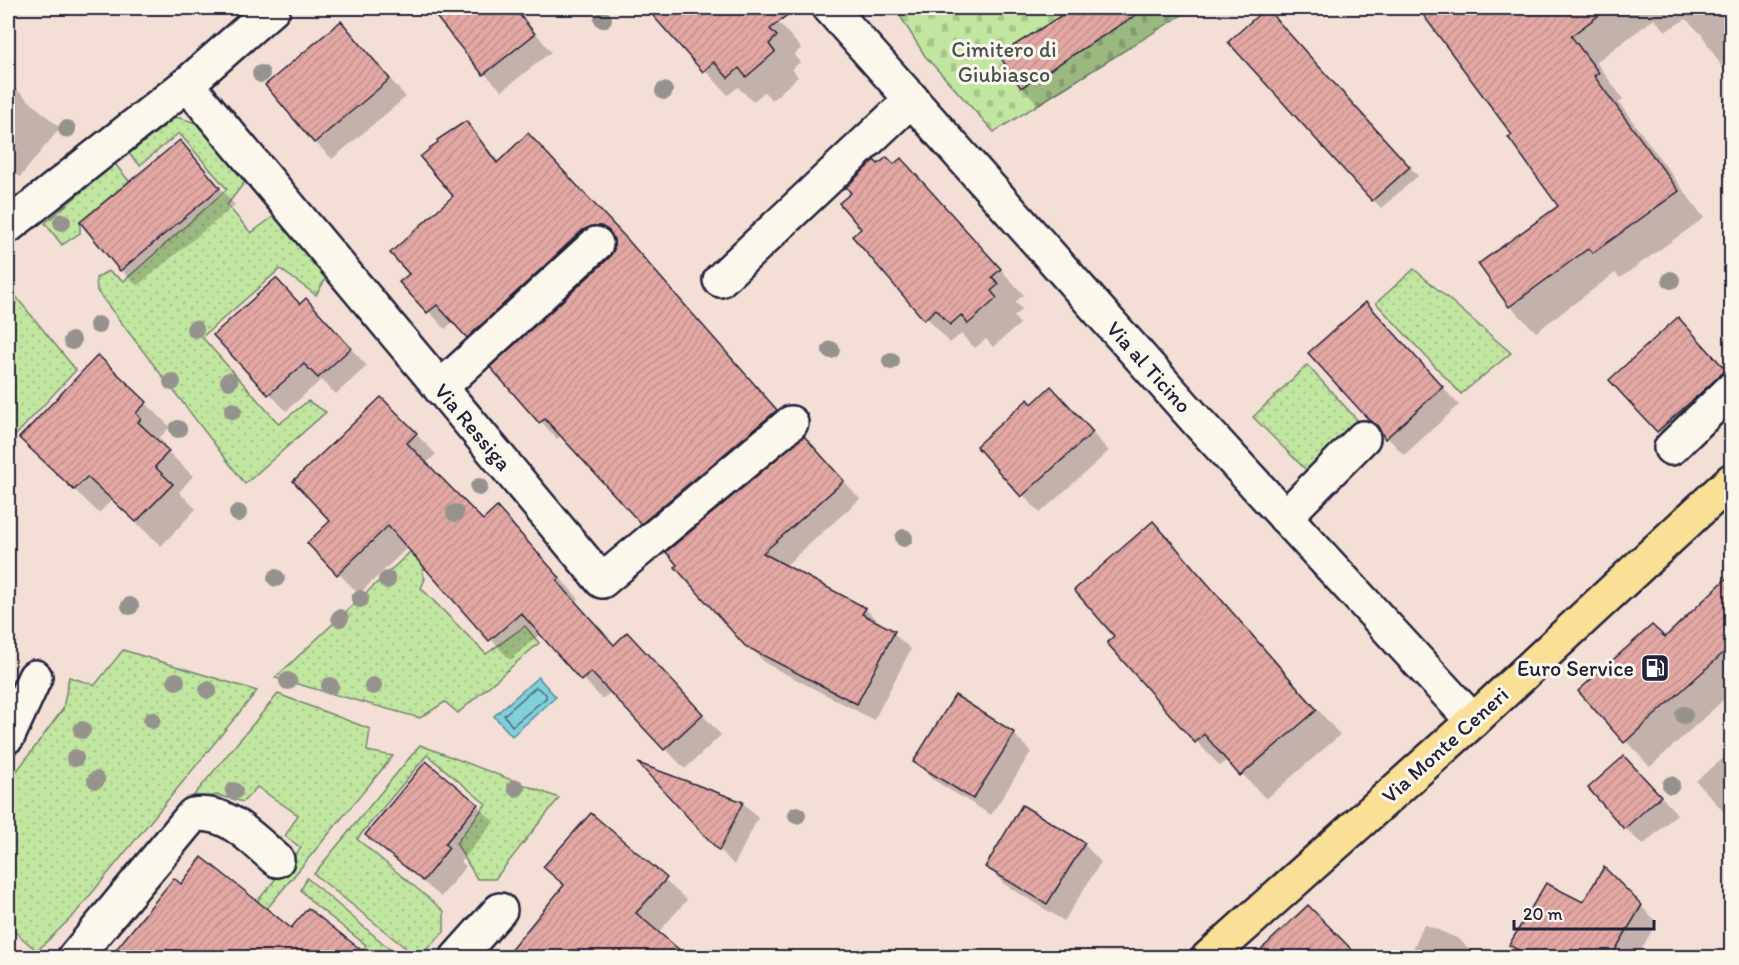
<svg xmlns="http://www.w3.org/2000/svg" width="1739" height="965" font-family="Itim,sans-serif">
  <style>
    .grass { fill: url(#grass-dots); stroke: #72846e; stroke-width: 1.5 }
    .cemetery { fill: url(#cemetery-stones); stroke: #72846e; stroke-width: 1.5 }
    .water { fill: #80d0da; stroke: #5a8a9a; stroke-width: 1.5 }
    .shadow { fill: #0003 }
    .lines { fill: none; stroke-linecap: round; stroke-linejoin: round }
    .shore { stroke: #48687b; stroke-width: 1.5 }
    .building { fill: url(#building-hatch); stroke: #22223b; stroke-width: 1.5 }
    .minor-casing { stroke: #22223b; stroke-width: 38 }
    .major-casing { stroke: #22223b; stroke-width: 38 }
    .minor { stroke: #fbf7ec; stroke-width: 33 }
    .major { stroke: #fadf96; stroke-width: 33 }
    .tree { fill: #96928e }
    .labels { text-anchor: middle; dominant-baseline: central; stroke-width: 6; stroke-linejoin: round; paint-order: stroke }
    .park-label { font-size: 22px; fill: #4a5354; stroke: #fbf7ec }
    .street-label { font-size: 22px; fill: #22223b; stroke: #fbf7ec }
    .poi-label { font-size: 22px; fill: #22223b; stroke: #fbf7ec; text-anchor: end }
  </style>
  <defs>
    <pattern id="grass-dots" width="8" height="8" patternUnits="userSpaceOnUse" patternTransform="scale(1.5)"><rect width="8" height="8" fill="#c1e6a0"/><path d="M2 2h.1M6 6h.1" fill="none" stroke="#a6c58b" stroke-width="1.8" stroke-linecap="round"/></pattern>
    <pattern id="cemetery-stones" width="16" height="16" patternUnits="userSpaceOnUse" patternTransform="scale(1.5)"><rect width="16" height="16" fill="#c1e6a0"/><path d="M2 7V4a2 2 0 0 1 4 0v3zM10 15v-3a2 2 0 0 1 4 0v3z" fill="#a6c58b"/></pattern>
    <pattern id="building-hatch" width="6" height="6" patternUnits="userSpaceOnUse" patternTransform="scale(1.5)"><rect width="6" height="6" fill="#e3a8a3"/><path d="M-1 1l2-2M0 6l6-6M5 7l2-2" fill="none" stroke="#c2908d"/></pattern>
  </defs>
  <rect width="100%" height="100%" fill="#f4dfd6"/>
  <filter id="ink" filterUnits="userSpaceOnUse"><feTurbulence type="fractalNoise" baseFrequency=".0167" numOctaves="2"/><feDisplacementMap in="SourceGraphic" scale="12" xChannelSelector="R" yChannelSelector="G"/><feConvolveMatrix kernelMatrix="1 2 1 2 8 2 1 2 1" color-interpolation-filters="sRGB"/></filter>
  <g filter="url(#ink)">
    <g class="grass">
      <polygon points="176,117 207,126 248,178 227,205 251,233 274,216 328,275 316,295 280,269 202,337 279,424 308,401 326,412 245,484 97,291 96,278 108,271 124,281 227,189 179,133 140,165 129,154"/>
      <polygon points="115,164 129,181 80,222 80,233 62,245 45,223"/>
      <polygon points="1414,269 1511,353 1461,394 1376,303"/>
      <polygon points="8,287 76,370 15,436 8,428"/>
      <polygon points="1307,365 1361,424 1309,473 1253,417"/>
      <polygon points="438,526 455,542 422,571 425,579 421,588 486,654 525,626 539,643 458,713 445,702 420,718 275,678"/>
      <polygon points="123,650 257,691 74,915 37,951 8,926 8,783 63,709 69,677 95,685"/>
      <polygon points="278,694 370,729 367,751 393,756 227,957 192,957 199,949 213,955 301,848 285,836 298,815 257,787 243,802 217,795 189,801"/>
      <polygon points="420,745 559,798 495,879 477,879 456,843 486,804 427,755 357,839 444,911 444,932 418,958 314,874"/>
      <polygon points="307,878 399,957 358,957 366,945 314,904 301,890"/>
    </g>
    <polygon class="cemetery" points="895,8 1193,8 994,132 925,56"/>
    <polygon class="water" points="538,677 556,697 512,736 494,716"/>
    <g class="shadow">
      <polygon points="431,8 516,8 551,52 502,91 485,74"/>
      <polygon points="648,8 766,8 801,48 794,55 800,62 792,69 798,77 772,100 764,92 753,102 738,87 728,95"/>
      <polygon points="1076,8 1185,8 1187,10 1039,105 1022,87 1001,55"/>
      <polygon points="1420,8 1732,8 1732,83 1702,35 1686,19 1666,31 1654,19 1596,62 1623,99 1619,103 1704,218 1620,278 1615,273 1536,332 1510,306 1560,206 1514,135"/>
      <polygon points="1274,18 1418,176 1381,208 1373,200"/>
      <polygon points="341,23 406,97 332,159 315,142"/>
      <polygon points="8,82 60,128 20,177 10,170 8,173"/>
      <polygon points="1732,93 1732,113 1723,98"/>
      <polygon points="466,123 500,162 528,135 644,258 793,428 659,540 562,435 557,439 492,367 610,259 615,251 616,242 610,242 485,354 454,321 445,329 402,282 411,274 455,196"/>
      <polygon points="180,142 235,205 137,286 121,270"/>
      <polygon points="901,160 1024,295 1015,302 1022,309 1014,317 1020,324 993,347 986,339 975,348 961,334 950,343 854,237 863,229 878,166 894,166"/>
      <polygon points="1366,304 1459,405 1404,455 1370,419"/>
      <polygon points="301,305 323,318 367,366 336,394 321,380 286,411 215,335"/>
      <polygon points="1695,336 1732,376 1676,449 1611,380"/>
      <polygon points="1051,388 1109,451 1040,513 978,446"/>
      <polygon points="381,399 436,454 426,464 483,522 497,509 579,599 576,602 615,646 647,655 721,735 685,769 611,692 602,699 541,633 510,660 408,547 359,594 309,543 333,521"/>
      <polygon points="146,403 170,427 159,438 165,444 162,446 193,476 179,492 196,509 161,546 112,500 99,513 45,462"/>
      <polygon points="821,455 860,499 785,566 865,609 911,649 874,720 765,663 677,567"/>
      <polygon points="1153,523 1177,547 1340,735 1266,799 1228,759 1220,766 1196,741 1116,636"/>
      <polygon points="1732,577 1732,692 1650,767 1580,691 1665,639"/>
      <polygon points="8,634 12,639 8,650"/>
      <polygon points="1014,734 1031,752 991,815 932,779 915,762"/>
      <polygon points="1732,751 1732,821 1696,781"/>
      <polygon points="644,767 743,803 758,818 734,865"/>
      <polygon points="1642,775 1677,814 1643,845 1625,828"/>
      <polygon points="477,805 494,822 461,862 466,866 441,897 368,835"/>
      <polygon points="591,815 687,900 657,934 676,952 672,958 508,958 565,887 545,867"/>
      <polygon points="1084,844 1101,862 1064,921 1004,884 987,866"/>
      <polygon points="1604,869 1657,922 1636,958 1523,958 1510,945 1583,904"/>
      <polygon points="181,886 292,930 358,950 366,958 214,955 136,958 123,944"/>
      <polygon points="1308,907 1358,958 1255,958"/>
      <polygon points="1424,924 1459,939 1477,958 1409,958"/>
      <polygon points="1732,943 1732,958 1720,958 1722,953 1725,955"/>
    </g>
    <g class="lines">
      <polygon class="shore" points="536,687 546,694 546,698 512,726 504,715"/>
    </g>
    <g class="building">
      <polygon points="429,8 514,8 535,34 483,75"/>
      <polygon points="646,8 796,8 770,29 777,36 769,44 775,52 746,77 739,68 728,78 714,62 703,72"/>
      <polygon points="1073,8 1147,8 1021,88 999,55"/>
      <polygon points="1266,8 1410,167 1372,201 1228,42"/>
      <polygon points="1418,8 1609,8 1571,36 1599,73 1594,76 1679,191 1593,253 1589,248 1509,307 1478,264 1558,206 1508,137 1512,135"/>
      <polygon points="341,21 390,79 314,143 265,85"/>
      <polygon points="466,121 497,163 528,133 627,239 777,410 641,524 545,419 539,423 490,367 609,258 614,250 614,240 609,231 601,226 592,226 583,230 467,338 437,305 427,313 399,282 409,274 390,253 453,196 420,157 438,142 437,140"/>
      <polygon points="180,140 220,188 120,271 80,222"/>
      <polygon points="887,157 894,164 901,158 1001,269 992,277 999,284 991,291 997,298 968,324 961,315 950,325 936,309 924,320 852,236 861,229 839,203 851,193 846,187 874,160 878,164"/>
      <polygon points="276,278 300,304 306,298 351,348 318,378 304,364 268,395 213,335"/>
      <polygon points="1366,302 1443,387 1385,439 1377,425 1369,420 1308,353"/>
      <polygon points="1678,317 1726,370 1657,432 1609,380"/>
      <polygon points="98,355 147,402 136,413 141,419 138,422 169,451 155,467 173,484 136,522 87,477 74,490 19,438"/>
      <polygon points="1051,386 1093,432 1021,497 976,446 1028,399 1032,404"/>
      <polygon points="381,397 417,433 407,443 483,520 497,507 560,578 557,581 614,645 627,632 703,714 664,750 591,672 581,681 521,613 489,641 388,526 337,575 307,543 330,521 293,481"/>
      <polygon points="804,436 844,481 763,553 866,608 862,614 895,631 857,704 745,646 675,567 677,565 666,552"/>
      <polygon points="1153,521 1317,710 1240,776 1204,734 1195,743 1107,643 1114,636 1074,590"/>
      <polygon points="1731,574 1731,646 1624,743 1578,691 1652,625 1665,637"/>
      <polygon points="955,695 1015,733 973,799 913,762"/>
      <polygon points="1624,756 1661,796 1624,829 1588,788"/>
      <polygon points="426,761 478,804 445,844 449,848 423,881 365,835"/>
      <polygon points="638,763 743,802 719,851"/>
      <polygon points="1022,805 1085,843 1047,904 985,867"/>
      <polygon points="591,813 667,878 636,913 688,957 505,957 564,885 543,867"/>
      <polygon points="202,857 291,928 308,908 370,957 110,957 174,878 181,884"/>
      <polygon points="1604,867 1642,905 1611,957 1530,957 1509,945 1546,883 1583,902"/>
      <polygon points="1308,905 1359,957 1253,957"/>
    </g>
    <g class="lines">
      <g class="minor-casing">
        <g id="minor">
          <polyline points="830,8 1198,422 1473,721"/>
          <polyline points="187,84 602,581 791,423"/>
          <polyline points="8,226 187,84 273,8"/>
          <polyline points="720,280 912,99"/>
          <polyline points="440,388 596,244"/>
          <polyline points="1671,448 1732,389"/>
          <polyline points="1285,517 1363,438"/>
          <polyline points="8,736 35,677"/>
          <path d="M74,958L193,815C227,809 253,840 277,860"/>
          <polyline points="457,958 500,910"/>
        </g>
      </g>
      <g class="major-casing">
        <polyline id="major" points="1208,958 1473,721 1732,480"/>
      </g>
      <use href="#minor" class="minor"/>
      <use href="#major" class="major"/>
    </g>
    <g class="tree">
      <circle cx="603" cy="19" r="9"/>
      <circle cx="261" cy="74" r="9"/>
      <circle cx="664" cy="91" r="9"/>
      <circle cx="67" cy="129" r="9"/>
      <circle cx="62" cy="222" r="9"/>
      <circle cx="1671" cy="280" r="9"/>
      <circle cx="98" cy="325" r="9"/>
      <circle cx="195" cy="329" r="9"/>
      <circle cx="72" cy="341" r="9"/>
      <circle cx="831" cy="350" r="9"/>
      <circle cx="891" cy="361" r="9"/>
      <circle cx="229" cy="381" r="9"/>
      <circle cx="172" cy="382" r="9"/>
      <circle cx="233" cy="411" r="9"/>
      <circle cx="178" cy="429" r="9"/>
      <circle cx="479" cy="487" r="9"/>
      <circle cx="238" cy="513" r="9"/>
      <circle cx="455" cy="513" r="9"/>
      <circle cx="904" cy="538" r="9"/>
      <circle cx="276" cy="578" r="9"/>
      <circle cx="387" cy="580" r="9"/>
      <circle cx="360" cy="599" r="9"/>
      <circle cx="130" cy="606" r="9"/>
      <circle cx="340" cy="618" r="9"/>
      <circle cx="176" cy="681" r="9"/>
      <circle cx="288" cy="681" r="9"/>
      <circle cx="330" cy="686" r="9"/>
      <circle cx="373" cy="686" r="9"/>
      <circle cx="208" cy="690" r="9"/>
      <circle cx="1684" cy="715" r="9"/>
      <circle cx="152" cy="720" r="9"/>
      <circle cx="82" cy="730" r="9"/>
      <circle cx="75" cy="758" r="9"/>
      <circle cx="96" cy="780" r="9"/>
      <circle cx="1671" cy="785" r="9"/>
      <circle cx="516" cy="788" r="9"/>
      <circle cx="234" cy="791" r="9"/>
      <circle cx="797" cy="815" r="9"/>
    </g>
  </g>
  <defs>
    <g id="fuel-square" transform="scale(1.5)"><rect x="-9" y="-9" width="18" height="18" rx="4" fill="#22223b" stroke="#fbf7ec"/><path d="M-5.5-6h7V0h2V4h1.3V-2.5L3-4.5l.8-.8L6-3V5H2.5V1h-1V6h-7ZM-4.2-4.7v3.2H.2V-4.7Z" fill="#fff"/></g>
  </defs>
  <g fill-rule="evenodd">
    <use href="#fuel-square" x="1655" y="668"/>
  </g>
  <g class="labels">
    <g class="park-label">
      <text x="1004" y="49">Cimitero di<tspan x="1004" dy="25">Giubiasco</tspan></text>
    </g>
    <g class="street-label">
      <text transform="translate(1149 367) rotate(48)">Via al Ticino</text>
      <text transform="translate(473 427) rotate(50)">Via Ressiga</text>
      <text transform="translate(1445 745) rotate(-42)">Via Monte Ceneri</text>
    </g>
    <g class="poi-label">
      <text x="1634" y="668">Euro Service</text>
    </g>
  </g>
  <rect width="1739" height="965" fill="none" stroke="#fbf7ec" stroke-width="30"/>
  <rect x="15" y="15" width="1709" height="935" fill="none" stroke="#22223b" stroke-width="2" filter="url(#ink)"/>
  <path d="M1514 920v9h140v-9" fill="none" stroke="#22223b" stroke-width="3"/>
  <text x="1523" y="920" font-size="18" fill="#22223b" stroke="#fbf7ec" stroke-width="4.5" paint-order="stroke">20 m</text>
</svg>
